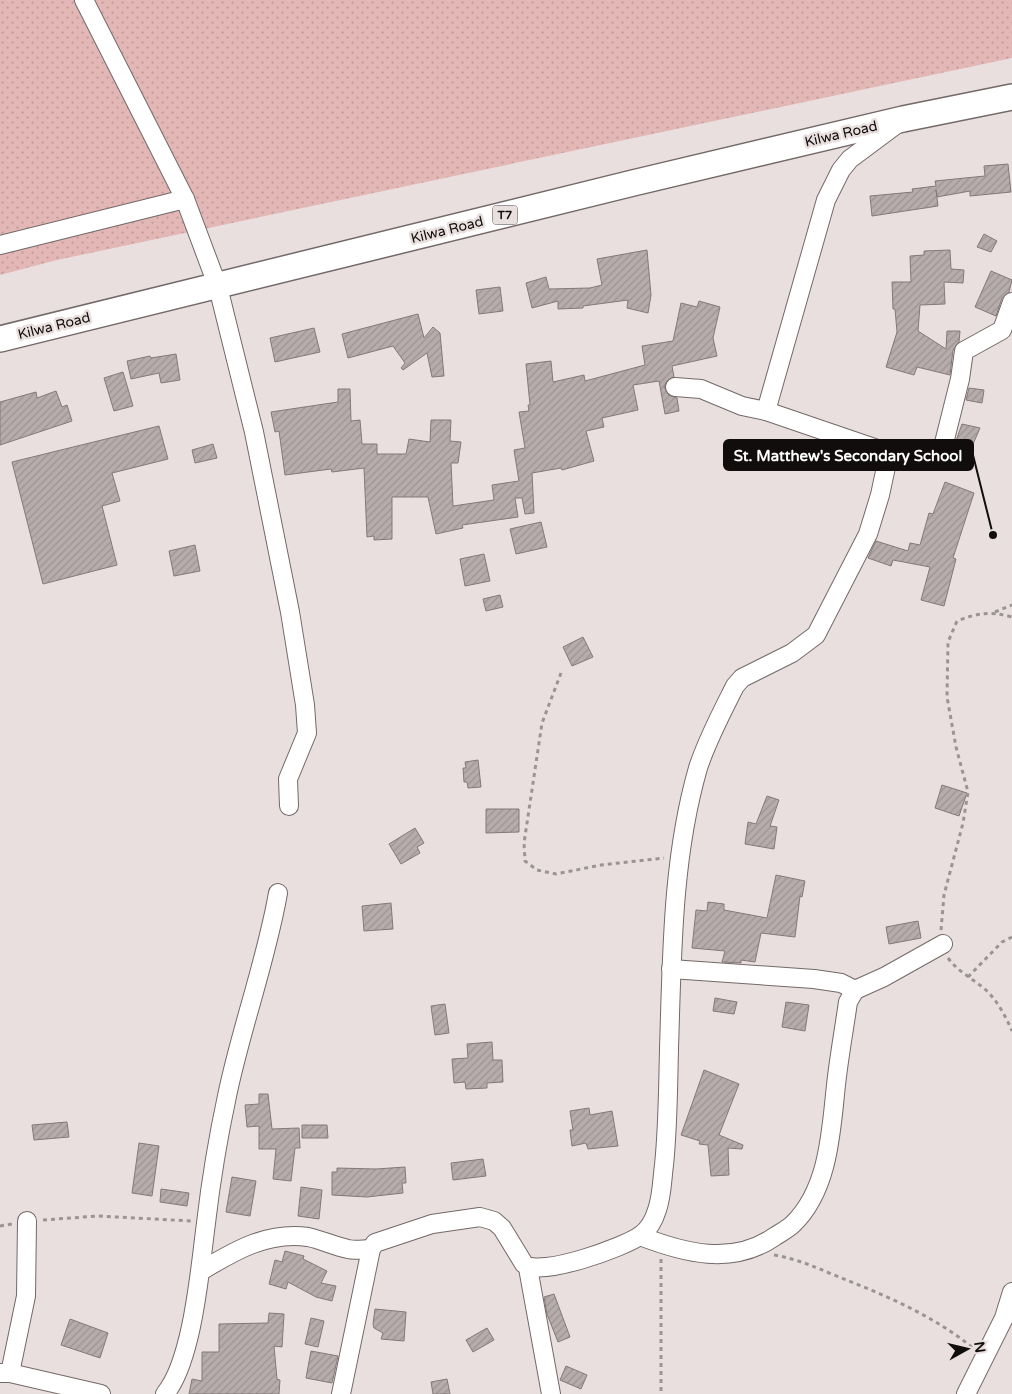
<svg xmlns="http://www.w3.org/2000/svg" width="1012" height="1394" font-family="'Varela Round',sans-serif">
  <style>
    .grass { fill: url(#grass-dots) }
    .building { fill: url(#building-hatch); stroke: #837979 }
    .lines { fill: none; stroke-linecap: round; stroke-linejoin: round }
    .minor-casing { stroke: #726968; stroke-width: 20 }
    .highway-casing { stroke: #726968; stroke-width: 28 }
    .path { stroke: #9c9494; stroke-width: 3; stroke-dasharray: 4 4; stroke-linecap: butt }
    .minor { stroke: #fff; stroke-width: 18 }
    .highway { stroke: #fff; stroke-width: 25 }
    .labels { text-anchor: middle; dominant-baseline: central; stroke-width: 5; stroke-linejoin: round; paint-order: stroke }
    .shield { fill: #eadfdf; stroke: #524c4c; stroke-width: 1 }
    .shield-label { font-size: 12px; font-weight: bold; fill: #110d0d }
    .street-label { font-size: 14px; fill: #110d0d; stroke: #eadfdf }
    .leader { fill: none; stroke: #110d0d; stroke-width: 2 }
    .callout-dot { fill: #110d0d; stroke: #eadfdf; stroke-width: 2 }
    .callout { fill: #110d0d; stroke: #110d0d; stroke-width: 2 }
    .callout-label { font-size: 15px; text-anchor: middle; font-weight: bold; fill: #fff }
  </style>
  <defs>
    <pattern id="grass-dots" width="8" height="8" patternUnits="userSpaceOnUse" patternTransform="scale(1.25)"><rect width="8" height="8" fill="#e2b7b5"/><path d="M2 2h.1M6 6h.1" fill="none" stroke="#c19c9a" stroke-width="1.8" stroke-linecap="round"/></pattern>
    <pattern id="building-hatch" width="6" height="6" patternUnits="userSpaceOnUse" patternTransform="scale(1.25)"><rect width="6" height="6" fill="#b7acac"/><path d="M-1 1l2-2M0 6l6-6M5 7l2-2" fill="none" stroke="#9c9393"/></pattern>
  </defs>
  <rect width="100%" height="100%" fill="#eadfdf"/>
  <polygon class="grass" points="0,0 1012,0 1012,58 57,260 0,275"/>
  <g class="building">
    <polygon points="1008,164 1011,192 970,196 970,191 937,197 936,190 938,206 872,216 870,196 913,192 912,189 936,186 935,181 985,176 984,166"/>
    <polygon points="984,234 997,241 991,252 977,247"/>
    <polygon points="647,250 651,295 648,313 627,308 628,300 583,306 583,308 558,309 558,301 532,308 526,283 546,277 549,289 590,288 602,285 597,259"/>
    <polygon points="950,250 951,269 964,270 963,283 944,282 945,304 920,305 918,331 946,349 947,331 960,331 959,342 953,350 950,375 917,367 914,375 886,367 897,332 895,309 893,309 892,282 911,282 910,256 924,255 924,251"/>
    <polygon points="991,271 1012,280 1009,292 1002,298 996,316 975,307"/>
    <polygon points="500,287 503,311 479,314 476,290"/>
    <polygon points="699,301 720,307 713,338 717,356 672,366 674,377 667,381 664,387 669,395 677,398 679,411 665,414 659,381 633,385 638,410 602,418 604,427 586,431 594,461 562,470 561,468 532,473 534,513 525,514 522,498 515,498 518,517 462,525 463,528 436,534 428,497 392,497 392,539 374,540 374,536 367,537 364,468 332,472 331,469 285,475 279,431 275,432 271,412 338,402 338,389 350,389 351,421 360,420 362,444 377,444 377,454 406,454 409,439 430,442 431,420 451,420 450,441 461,442 458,463 451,463 453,506 494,500 492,485 519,481 514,450 525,448 519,412 529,411 528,405 530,405 526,364 551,361 553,382 584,375 585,381 645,365 642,346 673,341 681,303 697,307"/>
    <polygon points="418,314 424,338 433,327 440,333 444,376 432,377 427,353 403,370 401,368 405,363 393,346 348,358 342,334"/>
    <polygon points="314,328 320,352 275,362 270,338"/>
    <polygon points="176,354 180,380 161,383 159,373 131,379 127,361 150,356 151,358"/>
    <polygon points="123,372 133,406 114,411 104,378"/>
    <polygon points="969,388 984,390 982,403 966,400"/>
    <polygon points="56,391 62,407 67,405 72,421 0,445 0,402 36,392 37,398"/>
    <polygon points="962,424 980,428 967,458 952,452"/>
    <polygon points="159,426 168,459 112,473 120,501 102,506 117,565 43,584 12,462"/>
    <polygon points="213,444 217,458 195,463 192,450"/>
    <polygon points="945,482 974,493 953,558 956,559 944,606 921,600 930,567 893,560 891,566 868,558 876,541 908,551 910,543 920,545 929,513 933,514"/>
    <polygon points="541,522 547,547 516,554 510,529"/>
    <polygon points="195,545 200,571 174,576 169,551"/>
    <polygon points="484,554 490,581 465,586 460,559"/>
    <polygon points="500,595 503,607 486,611 483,599"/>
    <polygon points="583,637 593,657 572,666 563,647"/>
    <polygon points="478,760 481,787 468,788 467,782 464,782 463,768 466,768 465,762"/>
    <polygon points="942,785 967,793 959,816 935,808"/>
    <polygon points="767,796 779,800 770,826 777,827 774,849 745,844 748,822 756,824"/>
    <polygon points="486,809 519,809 519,832 486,833"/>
    <polygon points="415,828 424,843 417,847 420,853 401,864 389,844"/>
    <polygon points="776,875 805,881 802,897 800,896 795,937 761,933 755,962 741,960 741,963 722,962 725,951 692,948 696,910 707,911 708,902 724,904 724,910 767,918"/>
    <polygon points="391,903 393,929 364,931 362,906"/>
    <polygon points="918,921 921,938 889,944 886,927"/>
    <polygon points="715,998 737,1002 734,1014 713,1011"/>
    <polygon points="786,1002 809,1005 805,1031 782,1027"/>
    <polygon points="445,1004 449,1033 435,1035 431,1006"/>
    <polygon points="492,1042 493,1060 502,1060 503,1082 487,1083 487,1088 466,1089 465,1082 454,1083 452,1059 468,1058 467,1044"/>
    <polygon points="704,1070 739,1084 719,1135 743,1145 742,1149 728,1148 729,1175 711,1176 708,1145 699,1144 700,1141 681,1135"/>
    <polygon points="259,1094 268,1094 272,1129 299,1128 300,1148 295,1148 291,1181 273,1179 276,1149 259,1149 259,1126 247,1127 245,1105 259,1104"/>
    <polygon points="589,1108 590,1115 612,1111 618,1146 588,1149 586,1143 572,1146 570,1130 573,1130 570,1111"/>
    <polygon points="67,1122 69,1137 34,1140 32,1125"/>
    <polygon points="302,1125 327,1125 328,1138 302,1138"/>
    <polygon points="139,1143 159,1146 152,1196 132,1193"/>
    <polygon points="483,1159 486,1176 453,1180 451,1163"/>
    <polygon points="405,1167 406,1183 402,1183 403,1193 367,1197 332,1195 332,1172 337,1172 337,1168 376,1169"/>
    <polygon points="232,1177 256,1181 250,1216 226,1212"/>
    <polygon points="301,1187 322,1190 319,1219 298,1216"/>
    <polygon points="161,1189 189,1193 187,1206 160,1202"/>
    <polygon points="285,1251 304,1256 303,1259 327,1271 321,1283 336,1286 332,1301 316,1297 288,1282 286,1289 269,1284 275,1260 282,1262"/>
    <polygon points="554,1294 570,1337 558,1342 547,1314 544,1297"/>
    <polygon points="375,1309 406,1312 404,1341 381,1339 383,1333 374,1328 373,1324"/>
    <polygon points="269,1313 284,1314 282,1347 274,1346 277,1379 280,1380 279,1394 189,1394 192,1379 202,1381 202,1352 219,1352 219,1324 268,1323"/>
    <polygon points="311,1318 324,1321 318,1347 305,1344"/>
    <polygon points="70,1319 108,1333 100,1358 61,1345"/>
    <polygon points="487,1328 494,1340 473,1352 466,1340"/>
    <polygon points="311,1351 338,1356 332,1383 306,1378"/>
    <polygon points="566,1366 587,1375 581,1389 560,1380"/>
    <polygon points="447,1379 450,1394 433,1394 431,1382"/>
  </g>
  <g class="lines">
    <g class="minor-casing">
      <g id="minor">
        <polyline points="84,0 185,199 218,287 254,432 290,612 305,705 307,733 288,779 289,806"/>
        <polyline points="0,245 185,199"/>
        <polyline points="675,387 701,389 742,406 766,411 889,453 934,460 940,455 943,447 960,379 964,351 1002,330 1012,302"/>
        <polyline points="766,411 826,200 841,170 850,159 897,124"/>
        <polyline points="671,969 814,979 841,983 855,990"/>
        <path d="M640,1236C684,1253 732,1266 774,1237C780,1233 788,1229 793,1224C829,1189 831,1131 836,1085C839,1057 844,1030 848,1002L855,990L884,977L943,944"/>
        <polyline points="528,1268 551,1394"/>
        <path d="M201,1271C234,1251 268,1231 308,1237C322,1240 334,1246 348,1249C355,1251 364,1249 371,1249"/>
        <polyline points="0,1373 10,1373 101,1394"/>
        <polyline points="10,1373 26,1296 27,1221"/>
        <path d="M165,1394C193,1360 200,1268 206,1223C211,1180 218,1138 227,1096C241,1028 266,962 278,893"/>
        <path d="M341,1394L371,1249L375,1243L432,1224L480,1217L494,1221L502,1228L524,1264C539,1278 625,1247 641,1235C649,1229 654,1220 657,1210C662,1196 662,1180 664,1165C668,1127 668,1088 669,1049C672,955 672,858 698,768C707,740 722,712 735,686L742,678L792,653L816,635L868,534L880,495L889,453"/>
        <polyline points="966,1394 1004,1318 1012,1292"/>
      </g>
    </g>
    <g class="highway-casing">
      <polyline id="highway" points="0,339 633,183 903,119 1012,97"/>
    </g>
    <g class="path">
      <polyline points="995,612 1012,605"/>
      <polyline points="561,673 542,723 524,843 525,861 537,870 556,874 601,865 664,858"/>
      <path d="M941,930L944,895L963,823L968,792L956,747L947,697L948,642L957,621C977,613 990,611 1012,617"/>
      <path d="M948,958C959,973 974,979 987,991C998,1002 1006,1017 1012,1031"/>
      <polyline points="968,977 1002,942 1012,937"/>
      <polyline points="43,1220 98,1216 191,1221"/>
      <polyline points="0,1226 12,1224"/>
      <path d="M774,1255C798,1259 817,1268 839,1277C885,1295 934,1316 973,1348"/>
      <polyline points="661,1259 661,1394"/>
    </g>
    <use href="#minor" class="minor"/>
    <use href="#highway" class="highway"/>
  </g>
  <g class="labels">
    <rect class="shield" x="492.5" y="205.5" width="25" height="19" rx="4"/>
    <g class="shield-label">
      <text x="505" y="215">T7</text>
    </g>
    <g class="street-label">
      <text transform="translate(841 134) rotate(-13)">Kilwa Road</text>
      <text transform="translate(447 230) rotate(-14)">Kilwa Road</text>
      <text transform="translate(54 326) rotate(-14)">Kilwa Road</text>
    </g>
  </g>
  <path class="leader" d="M993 535L973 455"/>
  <circle class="callout-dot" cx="993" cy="535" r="5"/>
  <rect class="callout" x="724" y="440" width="249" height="30" rx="5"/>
  <g class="callout-label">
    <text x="848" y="461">St. Matthew's Secondary School</text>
  </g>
  <g transform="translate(967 1349) rotate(82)" stroke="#eadfdf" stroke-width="4" paint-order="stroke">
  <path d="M0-4L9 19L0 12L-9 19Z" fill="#110d0d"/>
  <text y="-8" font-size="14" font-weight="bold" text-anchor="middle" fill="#110d0d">N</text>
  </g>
</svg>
